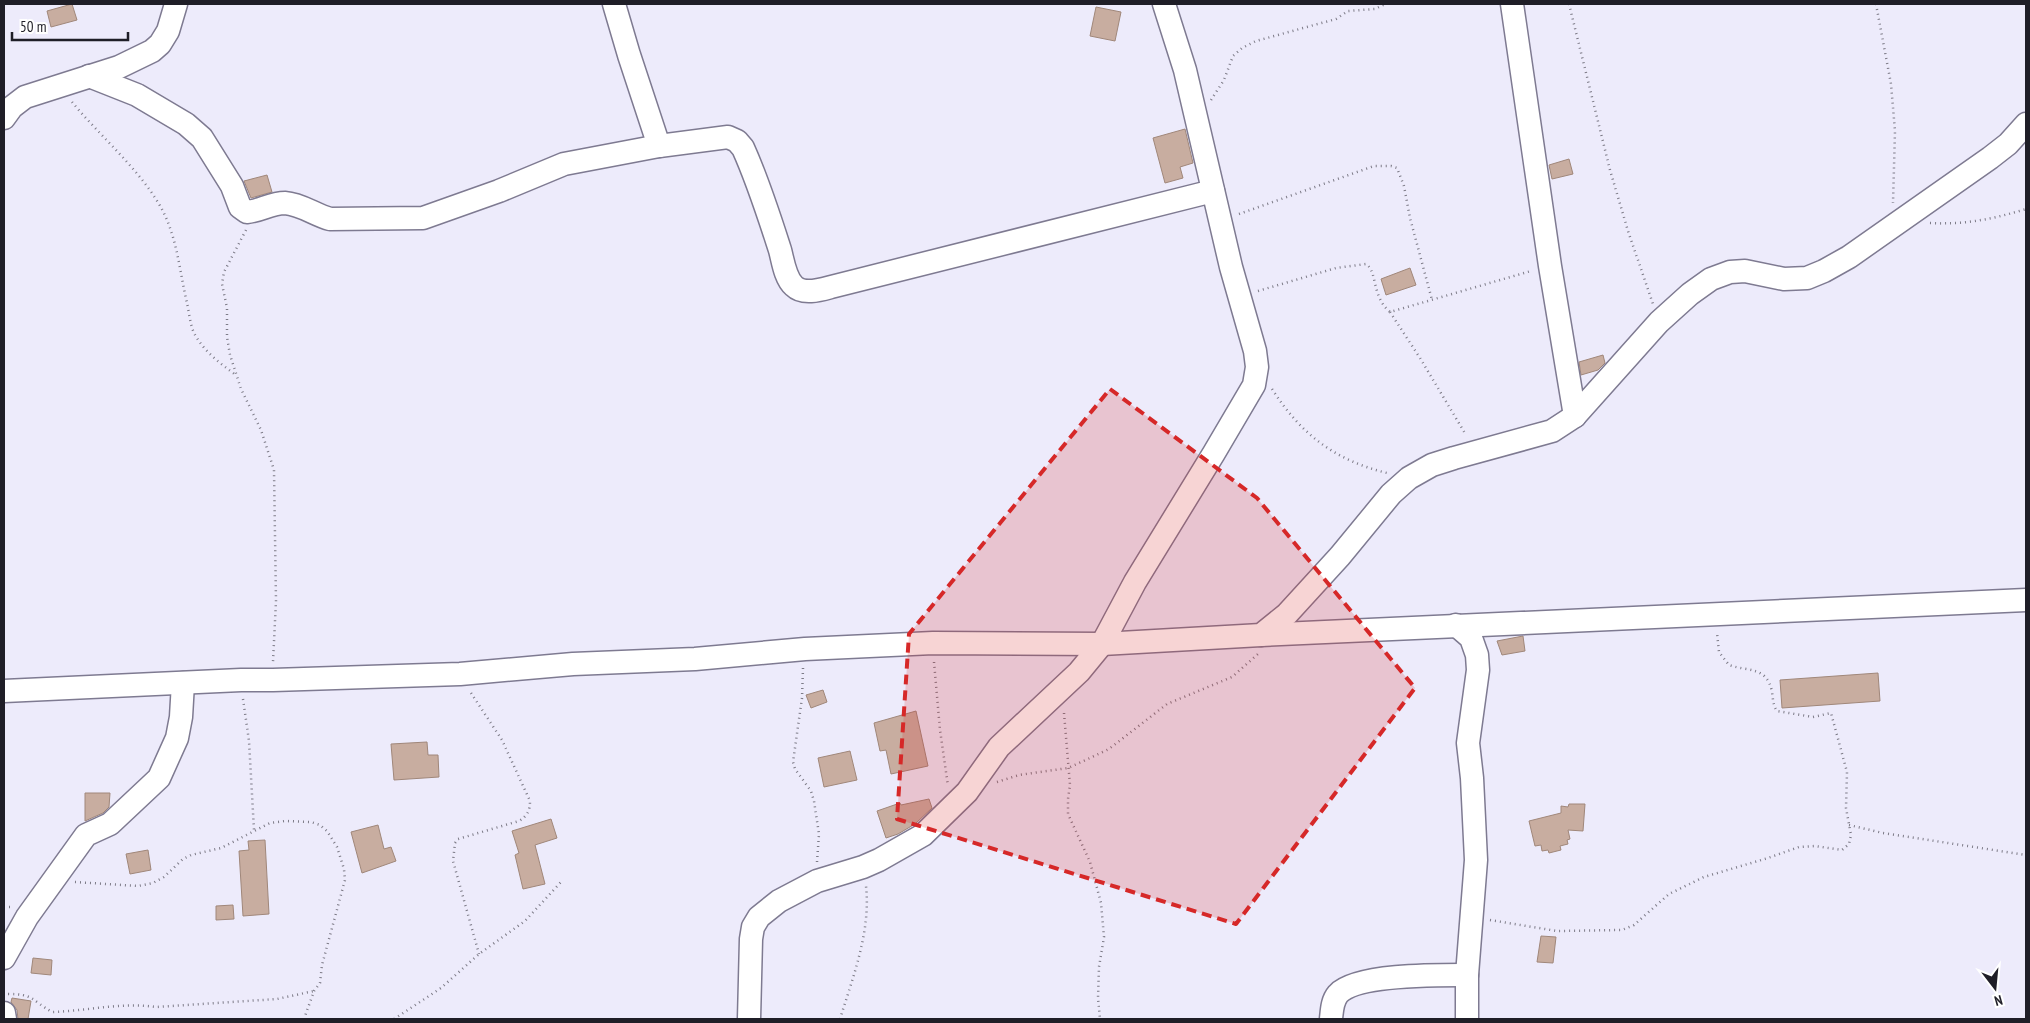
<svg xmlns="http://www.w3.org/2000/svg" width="2030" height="1023" font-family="'PT Sans Narrow',sans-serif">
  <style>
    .building { fill: #c8ada0; stroke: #a0877a }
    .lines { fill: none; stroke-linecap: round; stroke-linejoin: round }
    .minor-casing { stroke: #7e7a91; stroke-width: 25 }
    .path { stroke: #7d7b87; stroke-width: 2.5; stroke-dasharray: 1 4; stroke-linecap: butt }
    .minor { stroke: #fff; stroke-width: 22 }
    .marked { fill: #d62828; fill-opacity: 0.2; stroke: #d62828; stroke-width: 4; stroke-dasharray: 10 6; stroke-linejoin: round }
  </style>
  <rect width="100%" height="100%" fill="#edebfb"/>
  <g class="building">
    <polygon points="72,4 77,20 51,27 47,11"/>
    <polygon points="1096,7 1121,12 1115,41 1090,36"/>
    <polygon points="1185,129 1193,163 1180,167 1183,178 1165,183 1153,138"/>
    <polygon points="1569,159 1573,174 1552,179 1549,165"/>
    <polygon points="267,175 272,192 251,198 244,181"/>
    <polygon points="1410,268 1416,285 1386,295 1381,279"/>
    <polygon points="1603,355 1605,363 1598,370 1581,375 1579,362"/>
    <polygon points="1523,636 1525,651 1502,655 1497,641"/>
    <polygon points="1878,673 1880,701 1782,708 1780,680"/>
    <polygon points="823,690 827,702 811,708 806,695"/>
    <polygon points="916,711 928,766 891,774 886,750 880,751 874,723"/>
    <polygon points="427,742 428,755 438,755 439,777 394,780 391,744"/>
    <polygon points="850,751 857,780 824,787 818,758"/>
    <polygon points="85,793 110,793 109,807 103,813 85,821"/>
    <polygon points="929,799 932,808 915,824 898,834 886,838 877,811 900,803 901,805"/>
    <polygon points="1569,804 1585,804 1583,831 1568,830 1570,839 1567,840 1568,844 1560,846 1561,850 1549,853 1548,850 1542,851 1541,845 1535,846 1529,821 1561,813 1561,806 1568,807"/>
    <polygon points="551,819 557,838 535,845 545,884 523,889 515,855 519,853 512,831"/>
    <polygon points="378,825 384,849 391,847 396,861 362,873 351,832"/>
    <polygon points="265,840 269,914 243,916 239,851 249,850 248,841"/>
    <polygon points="148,850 151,870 130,874 126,854"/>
    <polygon points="233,905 234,919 216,920 216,906"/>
    <polygon points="1541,936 1556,937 1553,963 1537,962"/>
    <polygon points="33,958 52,960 51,975 31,973"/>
    <polygon points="12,998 31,1001 28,1019 18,1019 17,1010 11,1002"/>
  </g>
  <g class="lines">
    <g class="minor-casing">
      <g id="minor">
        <polyline points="614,4 629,55 659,146"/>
        <polyline points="1512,4 1550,266 1575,416"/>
        <path d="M89,76L137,95L186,124L202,138L232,186L240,207L247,212C260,211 271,203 285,203C301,204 315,215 330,219L423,218L499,191L564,164L659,146L728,137L737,141L743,148C758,181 769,216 780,250C783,261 785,278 794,286C803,295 820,290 831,287L1213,191"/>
        <polyline points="4,118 12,107 25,97 119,67 152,51 160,44 168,31 176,4"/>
        <polyline points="1456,625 1471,638 1477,655 1478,670 1468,743 1472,778 1476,860 1467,975 1467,1019"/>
        <polyline points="1261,635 2026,600"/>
        <polyline points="4,691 241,680 273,680 460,674 573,664 695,659 805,649 933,643 1102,644 1261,635 1287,614 1340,556 1391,494 1409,478 1432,465 1454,458 1552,431 1575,416 1659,322 1690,294 1711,279 1730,272 1745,271 1784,279 1807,278 1824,271 1849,257 1990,158 2008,144 2026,124"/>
        <polyline points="4,958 27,917 86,835 110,824 159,778 177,738 181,717 183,683"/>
        <polyline points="4,1013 5,1019"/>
        <polyline points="749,1019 751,939 753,927 759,917 779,901 817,881 863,867 879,860 923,835 967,792 999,747 1079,672 1102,644 1135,582 1214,453 1254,385 1257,367 1255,351 1231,267 1185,70 1164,4"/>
        <path d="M1331,1019C1332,1010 1332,1001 1338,994C1356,974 1440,975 1467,975"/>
      </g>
    </g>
    <g class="path">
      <polyline points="1569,4 1610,170 1628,231 1653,304"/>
      <polyline points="1876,4 1891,84 1895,131 1893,203"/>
      <polyline points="1211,100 1224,80 1233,56 1242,48 1256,41 1336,19 1348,11 1375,9 1385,4"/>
      <path d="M72,102C100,136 136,166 159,204C177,234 179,269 187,303C189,312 190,324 194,333C204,352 220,363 237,376"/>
      <polyline points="1239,214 1374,166 1391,166 1397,168 1404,186 1410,218 1432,300"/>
      <path d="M1930,223C1963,225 1994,219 2026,209"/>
      <polyline points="246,230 224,272 222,284 227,308 227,337 230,355 241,389 261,430 274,470 276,601 273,662"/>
      <path d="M1258,291L1336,268L1366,264C1378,272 1371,296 1390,312L1531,271"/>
      <polyline points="1390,312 1420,358 1466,435"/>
      <path d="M1272,389C1301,434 1334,460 1387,473"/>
      <polyline points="934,662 940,730 948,786"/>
      <polyline points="803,668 802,698 793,762 795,769 811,791 814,801 819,834 817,862"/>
      <path d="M471,693L502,740L530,801C530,811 527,816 519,821L458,839L455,843L453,861L479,954"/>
      <polyline points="243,699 249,741 254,830"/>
      <polyline points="1064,713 1070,785 1068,799 1068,814 1090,862 1101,903 1104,937 1099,967 1098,998 1100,1019"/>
      <polyline points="997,782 1019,775 1068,768 1090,758 1109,749 1167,704 1232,677 1258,654"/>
      <polyline points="1849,825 1883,833 2026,855"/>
      <polyline points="75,882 138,886 153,883 164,877 183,859 191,855 221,848 270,823 285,821 311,822 320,825 327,831 337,847 344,869 345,880 322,965 320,983 314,991 304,1019"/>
      <polyline points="4,907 12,907"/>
      <path d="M1490,920L1557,931L1622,930L1634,925L1669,894L1704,877L1768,858L1799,847L1815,846L1842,850L1849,844L1851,835L1846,808L1847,772L1831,713L1813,717L1777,711C1773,705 1773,699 1772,692C1767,666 1749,672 1729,665L1719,652L1717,633"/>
      <path d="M8,994C34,994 31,1000 52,1012C86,1011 122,1002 156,1007L277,999L314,991"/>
      <polyline points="394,1019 441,988 479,954 525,921 561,882"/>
      <path d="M840,1019C853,977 871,931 866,886"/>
    </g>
    <use href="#minor" class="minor"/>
  </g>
  <path class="marked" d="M1110,389L1257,498L1415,688L1236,924L897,819L909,634Z"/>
  <rect width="2030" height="1023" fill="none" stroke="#1f1e27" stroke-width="10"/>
  <g transform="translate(1995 988) rotate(164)" stroke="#ffffff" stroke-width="4" paint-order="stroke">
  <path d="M0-4L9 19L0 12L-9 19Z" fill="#1f1e27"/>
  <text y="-8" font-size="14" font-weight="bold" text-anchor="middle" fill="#1f1e27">N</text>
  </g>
  <path d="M12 32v8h116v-8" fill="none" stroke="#1f1e27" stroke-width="2.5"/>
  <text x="20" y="32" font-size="15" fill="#1f1e27" stroke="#ffffff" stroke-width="4" paint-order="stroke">50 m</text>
</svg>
